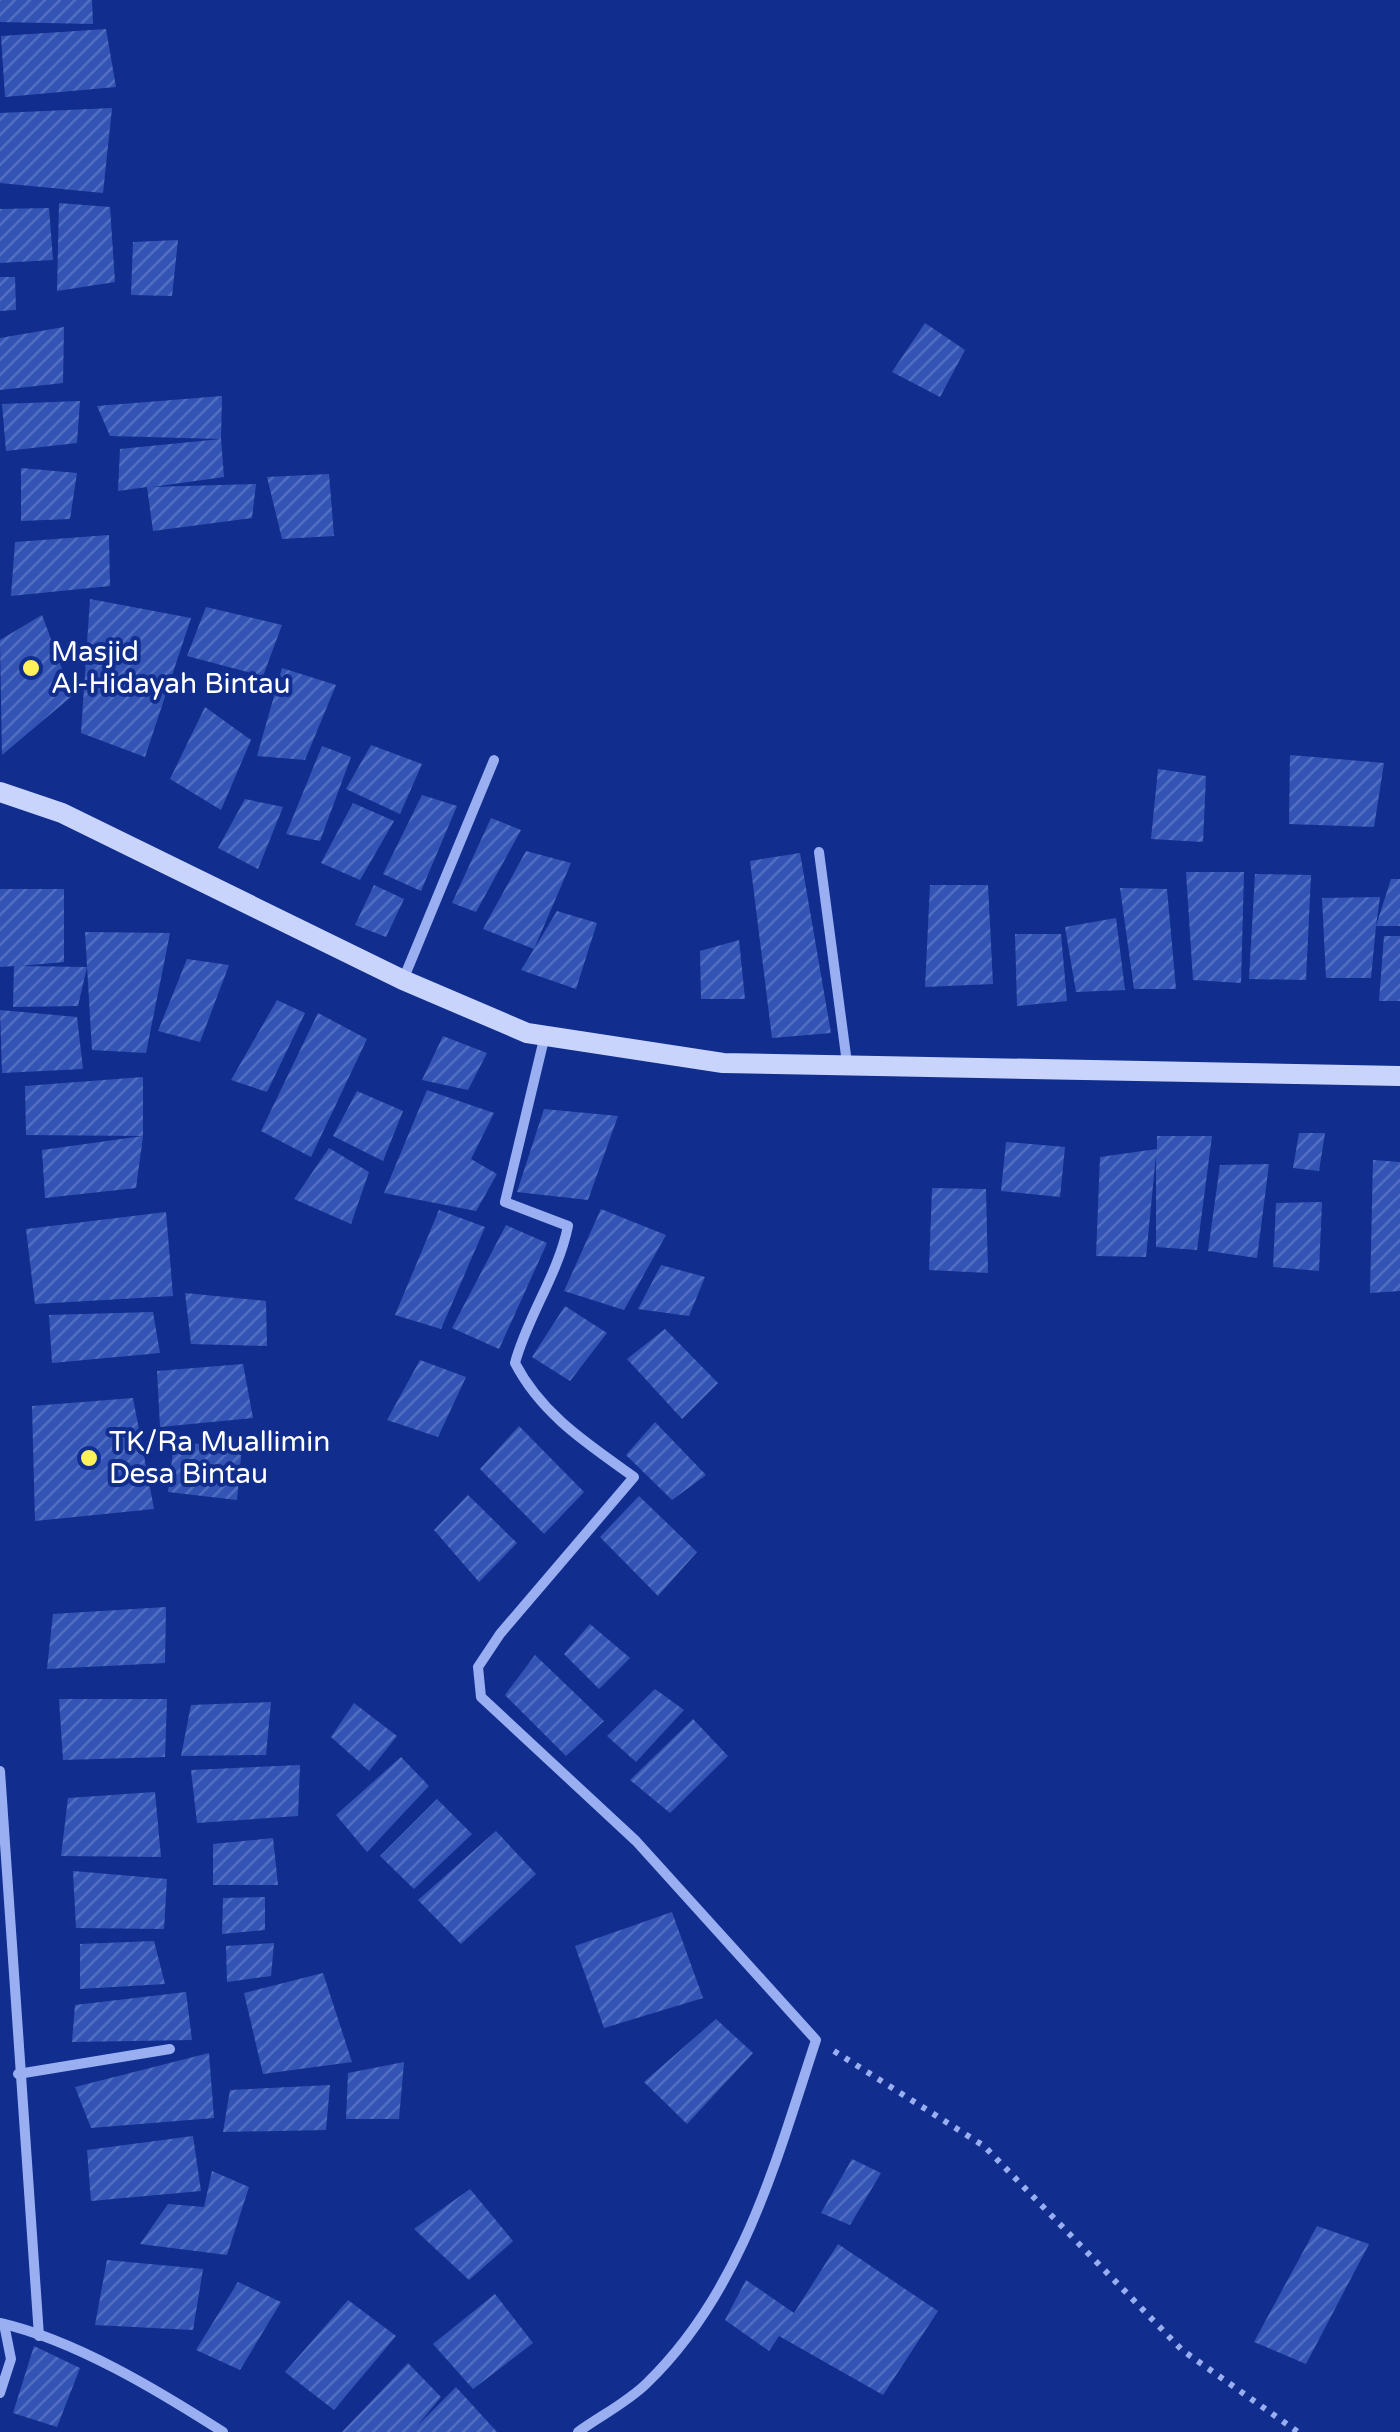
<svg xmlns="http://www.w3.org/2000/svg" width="1400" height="2432" font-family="'Varela Round',sans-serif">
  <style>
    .building { fill: url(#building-hatch) }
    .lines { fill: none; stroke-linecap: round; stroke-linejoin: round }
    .path { stroke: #99aff2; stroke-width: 6; stroke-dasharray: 5 8; stroke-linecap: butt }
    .street { stroke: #99aff2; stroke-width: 10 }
    .secondary { stroke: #c8d4fc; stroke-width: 20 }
    .poi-dot { fill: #fff15a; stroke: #112e8e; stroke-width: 4 }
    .labels { text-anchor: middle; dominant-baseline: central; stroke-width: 8; stroke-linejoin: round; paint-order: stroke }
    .poi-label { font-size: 28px; fill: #fff; stroke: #112e8e; text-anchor: start }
  </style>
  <defs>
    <pattern id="building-hatch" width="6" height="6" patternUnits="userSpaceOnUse" patternTransform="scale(2.5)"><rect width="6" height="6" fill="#3454b5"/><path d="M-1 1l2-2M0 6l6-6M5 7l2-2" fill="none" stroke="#526ec0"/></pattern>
  </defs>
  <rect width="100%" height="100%" fill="#112e8e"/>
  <g class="building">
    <polygon points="0,0 92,0 93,24 0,22"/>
    <polygon points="106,29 116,87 5,97 1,36"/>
    <polygon points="112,108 103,193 0,183 0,113"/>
    <polygon points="59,203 110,207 115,282 57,291"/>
    <polygon points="49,208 53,260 0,263 0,209"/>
    <polygon points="178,240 172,296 131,295 133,242"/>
    <polygon points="0,277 15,277 16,310 0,311"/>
    <polygon points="925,323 965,350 940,397 892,372"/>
    <polygon points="64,327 63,383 0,390 0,338"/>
    <polygon points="222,396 221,439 110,436 97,406"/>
    <polygon points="80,401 77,443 6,451 2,404"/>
    <polygon points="221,439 224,477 152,487 256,484 252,518 153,531 147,487 118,491 120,449"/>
    <polygon points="21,468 77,473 70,519 21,521"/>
    <polygon points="329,474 334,536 282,539 267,477"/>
    <polygon points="109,535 110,586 11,596 15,542"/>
    <polygon points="90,599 191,618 145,757 81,733"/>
    <polygon points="206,607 282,625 263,676 187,656"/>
    <polygon points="42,615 72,696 2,755 0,640"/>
    <polygon points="282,668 336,685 305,760 257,756"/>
    <polygon points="205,707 251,740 221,810 170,779"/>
    <polygon points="371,745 422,764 400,814 346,789"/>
    <polygon points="322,746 351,757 320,841 286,834"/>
    <polygon points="1290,755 1384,763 1374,827 1289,824"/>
    <polygon points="1158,769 1206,776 1203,842 1151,839"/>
    <polygon points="422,795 457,806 421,891 383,874"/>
    <polygon points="245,799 283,807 258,869 218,848"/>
    <polygon points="353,803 394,821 360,880 321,863"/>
    <polygon points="491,818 521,830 476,912 452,903"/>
    <polygon points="526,851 571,863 534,949 557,911 597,923 576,989 521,970 534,949 483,929"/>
    <polygon points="800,853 831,1033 772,1038 750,861"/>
    <polygon points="1186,872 1244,872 1241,983 1193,980"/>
    <polygon points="1255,874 1311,875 1306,980 1249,979"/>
    <polygon points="1391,879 1400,879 1400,926 1376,926 1371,978 1326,978 1322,898 1380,897 1376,926"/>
    <polygon points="374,885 404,899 386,937 355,925"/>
    <polygon points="930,885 988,885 993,984 925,987"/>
    <polygon points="1120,888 1167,889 1176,989 1134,989"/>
    <polygon points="0,889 64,889 64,962 20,966 87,967 78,1006 13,1007 14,966 0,967"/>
    <polygon points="1116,918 1125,990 1076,992 1065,927"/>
    <polygon points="85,932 170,933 146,1053 92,1050"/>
    <polygon points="1015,934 1061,934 1067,1001 1017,1006"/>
    <polygon points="1384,936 1400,936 1400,1001 1379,1001"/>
    <polygon points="739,940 745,999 701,999 700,951"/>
    <polygon points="187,959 229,965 200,1042 158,1031"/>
    <polygon points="277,1000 305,1013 267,1092 231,1080"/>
    <polygon points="0,1010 77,1017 83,1069 2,1073"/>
    <polygon points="318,1013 367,1039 311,1157 261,1131"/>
    <polygon points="443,1036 487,1053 468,1090 422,1080"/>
    <polygon points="143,1077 143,1136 136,1188 45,1198 42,1150 143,1136 26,1135 25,1086"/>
    <polygon points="427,1090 494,1113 471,1159 497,1174 476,1211 384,1193"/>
    <polygon points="357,1091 403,1111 383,1161 333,1136"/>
    <polygon points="544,1109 618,1116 588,1200 517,1192"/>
    <polygon points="1299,1133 1325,1133 1319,1171 1293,1168"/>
    <polygon points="1157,1136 1212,1136 1197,1250 1156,1247 1156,1155 1146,1257 1096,1256 1100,1157 1157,1149"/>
    <polygon points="1006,1142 1065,1147 1060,1197 1001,1191"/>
    <polygon points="329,1148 369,1172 351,1224 294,1199"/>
    <polygon points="1373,1160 1400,1162 1400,1291 1370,1293"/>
    <polygon points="1269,1164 1257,1258 1208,1251 1220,1165"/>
    <polygon points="932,1188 986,1189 988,1273 929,1270"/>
    <polygon points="1322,1202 1319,1271 1273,1267 1276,1203"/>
    <polygon points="601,1209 666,1235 624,1310 564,1291"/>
    <polygon points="439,1210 485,1227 441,1329 395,1315"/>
    <polygon points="166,1212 173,1296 35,1304 26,1229"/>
    <polygon points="506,1225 547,1243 499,1349 452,1328"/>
    <polygon points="661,1265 705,1277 689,1316 638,1309"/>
    <polygon points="185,1293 266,1301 267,1346 191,1344"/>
    <polygon points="565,1306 607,1333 570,1381 532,1357"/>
    <polygon points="153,1312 160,1353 52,1363 49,1315"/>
    <polygon points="665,1329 718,1383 682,1419 627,1359"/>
    <polygon points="420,1360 466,1377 438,1437 387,1420"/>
    <polygon points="243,1364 253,1418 160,1427 157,1371"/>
    <polygon points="133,1398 154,1509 35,1521 32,1406"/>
    <polygon points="655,1422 706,1475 672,1500 626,1455"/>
    <polygon points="519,1426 584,1492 544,1534 480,1469"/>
    <polygon points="174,1443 242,1445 237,1500 168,1492"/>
    <polygon points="468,1495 517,1543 479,1582 434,1530"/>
    <polygon points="639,1496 697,1552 658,1596 600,1537"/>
    <polygon points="166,1607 165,1663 47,1669 53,1614"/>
    <polygon points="590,1624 630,1658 599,1689 564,1654"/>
    <polygon points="535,1655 604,1721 566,1756 505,1695"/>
    <polygon points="655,1689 684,1710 636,1762 607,1736"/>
    <polygon points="59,1699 167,1699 165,1757 63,1760"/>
    <polygon points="271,1702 266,1755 181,1756 191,1705"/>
    <polygon points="354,1703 397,1736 369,1771 331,1737"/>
    <polygon points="693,1719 728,1756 670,1813 630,1780"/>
    <polygon points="401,1757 429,1786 367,1852 336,1815"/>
    <polygon points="300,1765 298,1816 197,1823 191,1770"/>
    <polygon points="155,1792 161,1857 61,1856 68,1798"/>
    <polygon points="437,1799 472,1834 414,1889 380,1856"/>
    <polygon points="496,1831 536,1874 461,1944 418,1900"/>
    <polygon points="273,1838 278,1885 213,1885 213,1844"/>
    <polygon points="73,1871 167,1879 164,1929 76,1928"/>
    <polygon points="265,1897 265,1930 222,1934 223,1898"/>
    <polygon points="672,1912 703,1998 604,2028 575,1946"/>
    <polygon points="154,1941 165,1984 80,1989 80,1944"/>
    <polygon points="274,1943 271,1976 227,1982 226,1946"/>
    <polygon points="323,1973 352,2062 263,2074 244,1993"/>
    <polygon points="186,1992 192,2040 72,2042 75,2005"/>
    <polygon points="716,2019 753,2053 687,2124 644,2082"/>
    <polygon points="209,2053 214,2118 91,2128 75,2087"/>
    <polygon points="404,2062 399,2119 346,2119 348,2073"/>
    <polygon points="330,2085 326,2130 223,2132 230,2090"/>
    <polygon points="193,2136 201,2191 91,2201 87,2150"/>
    <polygon points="852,2159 881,2173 850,2225 821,2213"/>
    <polygon points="212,2171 249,2187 227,2255 140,2244 168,2204 204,2207"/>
    <polygon points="470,2189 513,2241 469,2280 414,2229"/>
    <polygon points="1317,2226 1369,2244 1306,2364 1254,2342"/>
    <polygon points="838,2244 938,2311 883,2395 779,2336 769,2351 725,2320 746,2280 794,2313"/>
    <polygon points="107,2260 203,2269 193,2330 95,2325"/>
    <polygon points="238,2282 281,2302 240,2370 196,2350"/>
    <polygon points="495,2294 533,2343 473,2389 433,2344"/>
    <polygon points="348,2300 396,2336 334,2410 285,2372"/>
    <polygon points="34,2346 80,2368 57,2427 13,2413"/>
    <polygon points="408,2363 441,2397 416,2427 456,2387 497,2432 342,2432"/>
  </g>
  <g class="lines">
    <polyline class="path" points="834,2051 984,2146 1182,2350 1298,2432"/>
    <g class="street">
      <polyline points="819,852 847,1063"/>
      <polyline points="403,980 494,760"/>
      <path d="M545,1035L505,1202L568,1226C558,1275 528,1315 515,1363C542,1415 588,1444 634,1477L500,1634L478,1667L481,1697L636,1841L816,2040C776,2161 742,2291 647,2383C628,2402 600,2416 578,2432"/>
      <polyline points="0,1771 39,2336"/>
      <polyline points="18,2074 170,2049"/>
      <path d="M0,2323C75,2340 159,2391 223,2432"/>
      <polyline points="0,2393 11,2359 4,2324"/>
    </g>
    <polyline class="secondary" points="0,792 62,813 403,980 527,1033 723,1063 1400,1076"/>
  </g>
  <g class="poi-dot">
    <circle cx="31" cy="668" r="10"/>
    <circle cx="89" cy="1458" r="10"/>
  </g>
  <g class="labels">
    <g class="poi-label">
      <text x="51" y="652">Masjid<tspan x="51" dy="32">Al-Hidayah Bintau</tspan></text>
      <text x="109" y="1442">TK/Ra Muallimin<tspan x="109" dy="32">Desa Bintau</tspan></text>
    </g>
  </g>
</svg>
